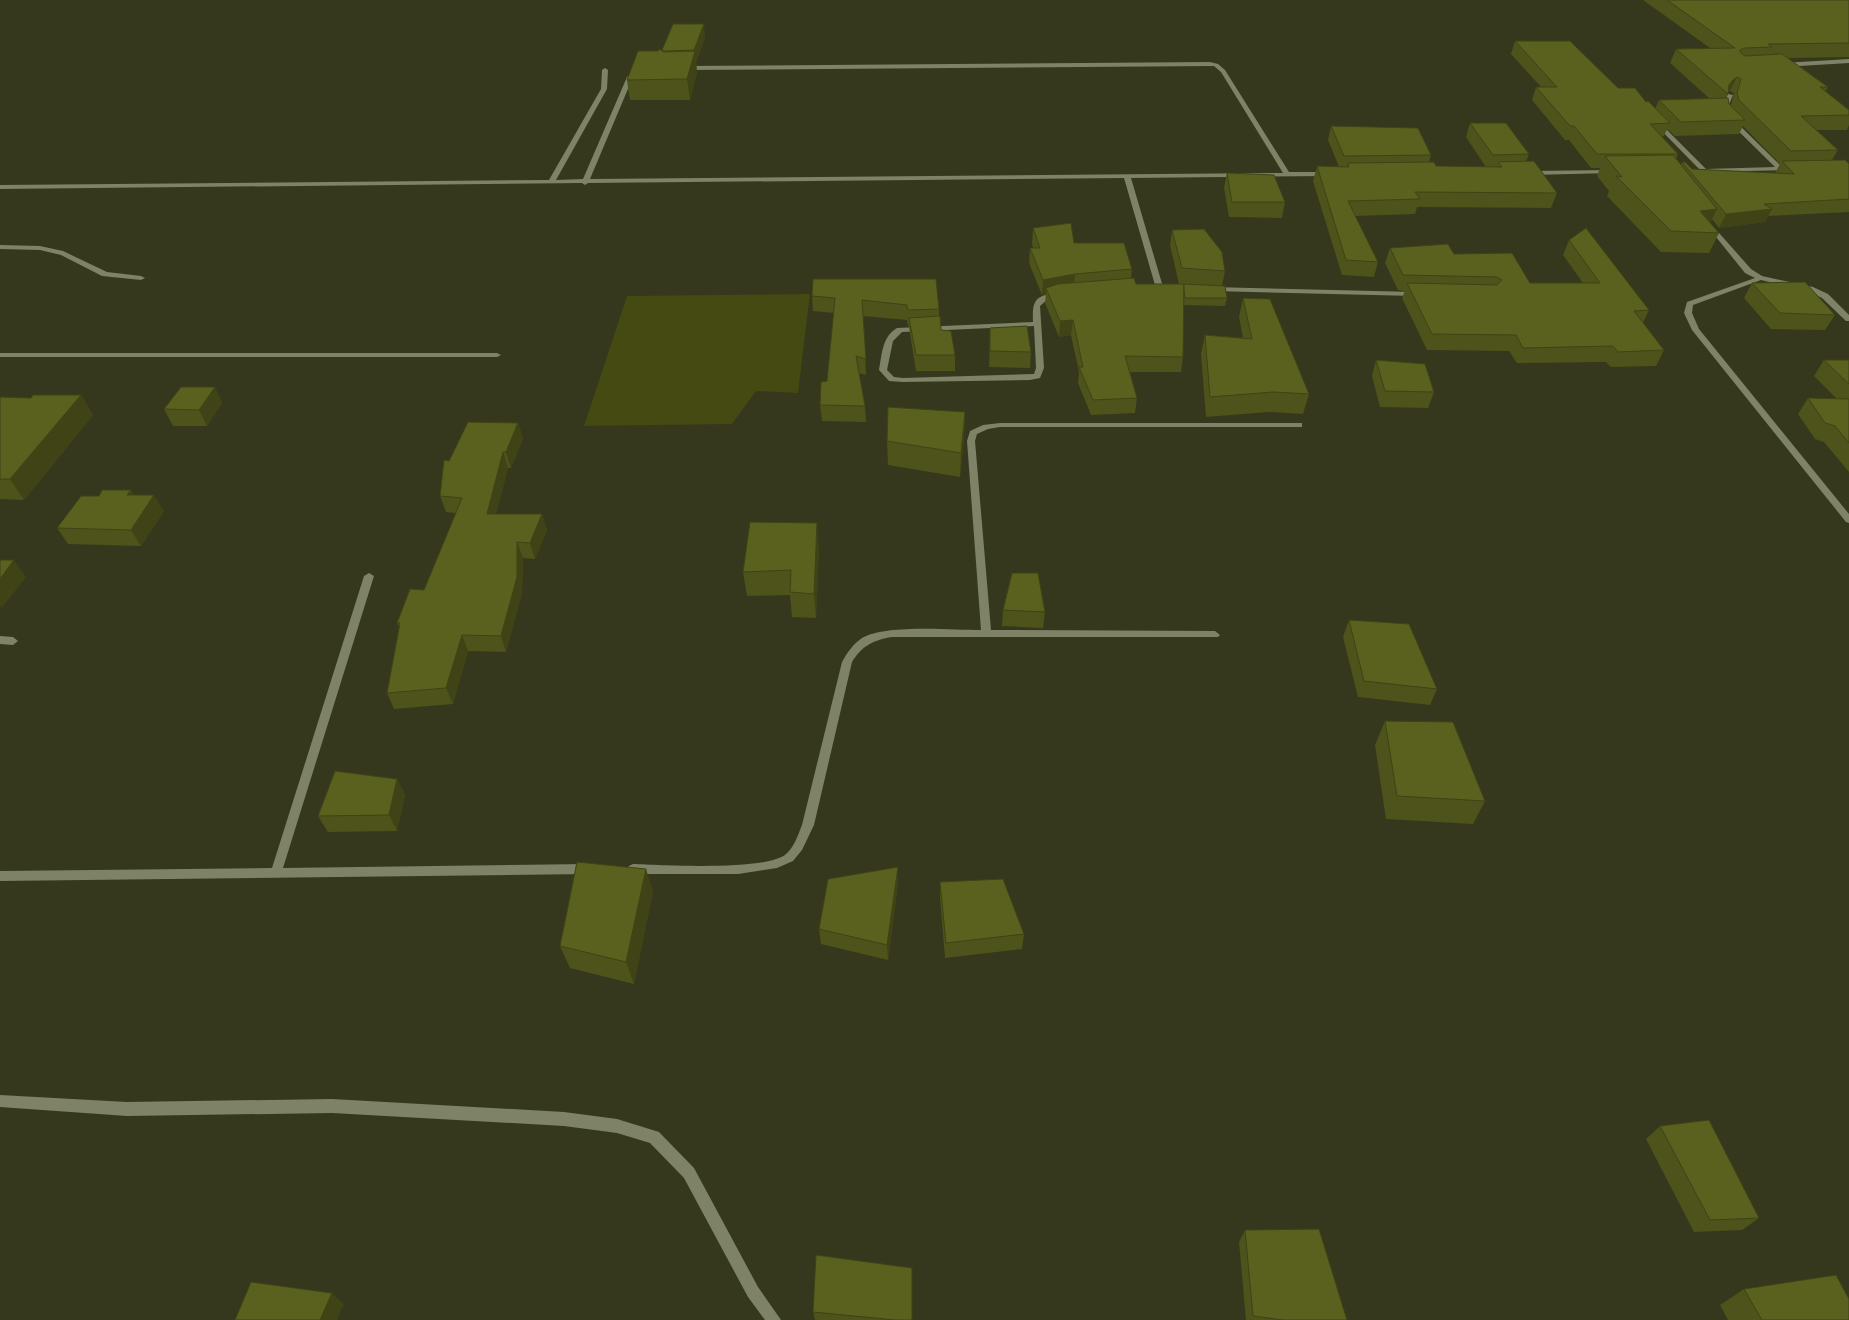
<svg xmlns="http://www.w3.org/2000/svg" width="1849" height="1320" font-family="'Roboto Serif',serif">
  <style>
    .green { fill: #454912 }
    .lines { fill: none; stroke-linecap: round; stroke-linejoin: round }
    .street { fill: #7e8266; fill-rule: evenodd }
    .wall { fill: #4d531a; fill-rule: evenodd }
    .shaded-wall { fill: #3f4315 }
    .building { fill: #5a601e; stroke: #3f4315 }
  </style>
  <rect width="100%" height="100%" fill="#35381d"/>
  <polygon class="green" points="810,294 798,393 756,391 732,424 584,426 627,296"/>
  <g class="lines">
    <g class="street">
      <polygon points="1849,59 1849,63 1783,67 1780,65 1783,63"/>
      <path d="M1210,62L1218,64L1225,70L1289,172H1328L1331,174L1328,176L1131,178L1163,287C1159,290 1148,291 1144,288L1155,285L1124,178L588,183L585,185L582,183L0,189V185L549,180L601,89L602,70L605,68L608,70L607,89L556,180L583,179L627,77L630,75L633,77L590,179L1283,173L1221,72L1214,66L685,70L682,68L685,66Z"/>
      <polygon points="1728,94 1733,95 1728,107 1730,116 1782,167 1793,168 1793,170 1702,172 1654,123 1659,122 1706,169 1775,167 1724,117 1722,107"/>
      <polygon points="1611,170 1613,171 1613,173 1530,175 1527,173 1530,171"/>
      <polygon points="1708,225 1712,225 1751,269 1762,276 1813,287 1828,294 1849,315 1849,321 1846,321 1822,298 1808,291 1761,280 1693,305 1692,313 1699,329 1849,514 1849,523 1846,522 1692,330 1684,313 1687,302 1755,278 1745,273 1708,227"/>
      <polygon points="0,245 40,246 63,251 107,272 141,276 145,278 141,280 102,276 61,255 40,250 0,249"/>
      <polygon points="1210,287 1415,292 1419,294 1415,296 1213,291 1209,289"/>
      <path d="M1059,293H1062V297L1048,299L1040,306L1044,368L1040,378L1030,380L903,382L889,381L879,370C882,354 882,337 897,328L1033,322C1032,299 1036,295 1059,293ZM1034,326L1036,368L1034,374L903,378L894,377L887,370L893,341L902,332Z"/>
      <polygon points="0,353 497,353 501,355 497,357 0,357"/>
      <path d="M1000,423H1302V427H1000L988,429L977,434L975,441L991,630L1215,631L1220,635L1218,637H892C873,640 862,646 852,662L814,825L802,850L793,861L777,868L738,874H633L629,872L627,869L629,866L633,864C664,865 762,871 785,855C794,848 798,835 802,825L842,662C847,653 853,644 862,638C886,624 951,630 981,630L967,441L970,431L983,425Z"/>
      <polygon points="369,573 374,576 283,868 588,864 592,866 594,869 592,872 588,874 0,881 0,871 272,868 364,576"/>
      <polygon points="0,636 13,637 18,641 13,645 0,644"/>
      <polygon points="0,1095 127,1102 332,1099 564,1112 617,1119 659,1132 694,1168 758,1287 781,1320 765,1320 748,1297 684,1178 650,1143 617,1133 564,1126 332,1113 127,1116 0,1107"/>
    </g>
  </g>
  <g class="wall">
    <path d="M1643,0H1849V57L1787,58L1828,87L1825,92L1849,110V125L1847,130H1816L1838,150L1832,160L1849,164V212L1768,216L1765,222L1719,228L1712,219L1710,223L1719,233L1709,253L1661,252L1607,196L1609,191L1597,176L1600,168H1591L1569,140H1565L1532,100L1536,87H1541L1511,54L1515,41L1618,88L1646,102L1655,109L1659,100L1710,99L1670,63L1676,49L1710,48ZM1730,91L1734,93L1731,105L1726,98L1728,92ZM1743,126L1780,164L1775,173L1692,169L1682,162L1681,165L1676,159L1678,154L1662,137L1664,136L1667,129L1675,136L1739,134Z"/>
    <polygon points="705,37 696,63 697,72 690,100 630,100 627,80 662,50"/>
    <polygon points="1470,123 1529,154 1526,162 1557,193 1551,208 1417,207 1415,214 1355,216 1378,262 1374,277 1342,275 1313,181 1317,166 1339,167 1328,140 1331,126 1431,155 1429,162 1436,166 1486,167 1466,137"/>
    <polygon points="1227,173 1285,202 1282,218 1229,217 1224,188"/>
    <polygon points="1033,228 1074,243 1132,269 1131,278 1136,284 1179,284 1170,245 1172,230 1225,271 1222,286 1227,298 1225,306 1184,305 1183,303 1183,357 1181,372 1130,372 1137,398 1135,413 1091,415 1078,383 1079,372 1071,335 1059,337 1045,303 1046,294 1042,295 1029,263 1030,248 1033,248 1032,244"/>
    <polygon points="1569,240 1649,310 1643,323 1664,350 1656,366 1611,367 1606,362 1517,363 1509,351 1427,350 1402,298 1405,291 1398,290 1385,263 1390,248 1454,254 1530,283 1583,283 1563,255"/>
    <polygon points="813,279 939,309 939,316 941,330 955,355 955,371 916,371 910,334 909,326 908,326 907,320 863,316 866,375 859,373 865,406 866,422 822,421 820,405 827,381 834,313 813,311 812,296"/>
    <polygon points="1752,283 1835,315 1825,330 1771,329 1744,298"/>
    <polygon points="1243,298 1309,394 1303,414 1268,412 1206,417 1201,354 1205,335 1243,338 1239,317"/>
    <polygon points="990,328 1031,352 1030,368 989,367"/>
    <polygon points="1376,360 1434,392 1428,408 1380,407 1372,376"/>
    <polygon points="1824,360 1849,360 1849,472 1824,442 1815,439 1798,414 1808,398 1837,399 1814,376"/>
    <polygon points="215,387 222,403 207,426 173,426 164,409"/>
    <polygon points="81,395 93,415 24,500 0,499 0,397 31,398"/>
    <polygon points="965,412 964,436 960,477 888,465 887,441"/>
    <polygon points="518,423 523,439 511,468 508,468 496,514 542,514 547,530 535,559 523,558 522,593 506,652 468,651 453,704 394,709 387,693 399,627 397,623 424,590 456,513 446,512 440,496 449,461"/>
    <polygon points="131,490 134,495 164,511 141,546 68,544 57,528 99,496"/>
    <polygon points="819,547 816,618 792,617 790,595 747,596 743,572"/>
    <polygon points="1003,610 1045,612 1043,628 1002,626"/>
    <polygon points="1349,620 1437,689 1430,705 1358,697 1343,637"/>
    <polygon points="1385,721 1485,801 1473,824 1386,819 1375,745"/>
    <polygon points="397,779 405,795 397,831 328,832 318,816"/>
    <polygon points="940,882 1024,934 1022,949 945,958 940,898"/>
    <polygon points="898,883 888,960 821,944 819,929"/>
    <polygon points="653,891 634,984 570,968 560,946"/>
    <polygon points="1660,1126 1759,1218 1742,1230 1694,1232 1646,1139"/>
    <polygon points="1245,1230 1347,1320 1246,1320 1239,1242"/>
    <polygon points="1744,1289 1849,1320 1728,1320 1720,1305"/>
    <polygon points="813,1312 912,1320 815,1320"/>
  </g>
  <g class="shaded-wall">
    <polygon points="704,24 705,37 696,63 697,72 690,100 687,79 694,53 694,50"/>
    <polygon points="1737,77 1730,91 1726,94 1729,85 1733,80"/>
    <polygon points="1717,209 1707,229 1700,211"/>
    <polygon points="1772,209 1765,222 1719,228 1726,214"/>
    <polygon points="1075,274 1073,289 1046,288 1046,294 1042,295 1043,280"/>
    <polygon points="1073,320 1071,335 1059,337 1060,321"/>
    <polygon points="215,387 222,403 207,426 199,410"/>
    <polygon points="81,395 93,415 24,500 10,479"/>
    <polygon points="965,412 964,436 960,477 961,453"/>
    <polygon points="518,423 523,439 511,468 506,452"/>
    <polygon points="503,452 508,468 492,530 487,514"/>
    <polygon points="131,490 141,506 127,495"/>
    <polygon points="154,495 164,511 141,546 131,530"/>
    <polygon points="542,514 547,530 535,559 530,543"/>
    <polygon points="817,523 819,547 816,618 814,594"/>
    <polygon points="517,542 523,558 522,593 506,652 501,636"/>
    <polygon points="14,560 26,577 2,608 0,605 0,579"/>
    <polygon points="462,635 468,651 453,704 446,688"/>
    <polygon points="397,779 405,795 397,831 389,815"/>
    <polygon points="898,867 898,883 888,960 887,945"/>
    <polygon points="646,869 653,891 634,984 626,962"/>
    <polygon points="332,1293 344,1304 337,1320 320,1320"/>
  </g>
  <g class="building">
    <polygon points="1667,0 1849,0 1849,43 1768,44 1772,47 1744,48 1740,50 1740,52 1745,56 1782,54 1828,87 1820,87 1849,110 1849,115 1801,116 1838,150 1791,151 1739,100 1737,93 1741,79 1737,77 1733,80 1729,85 1728,94 1676,49 1735,48"/>
    <polygon points="673,24 704,24 694,50 665,51 664,51 662,50"/>
    <polygon points="1515,41 1570,41 1618,88 1635,88 1646,102 1648,101 1670,123 1650,124 1678,154 1597,154 1574,126 1570,126 1536,87 1557,87"/>
    <polygon points="659,49 664,52 695,51 687,79 627,80 638,51 658,51"/>
    <polygon points="1728,98 1729,104 1745,120 1681,122 1659,100"/>
    <polygon points="1470,123 1506,123 1529,154 1493,155"/>
    <polygon points="1331,126 1418,128 1431,155 1344,156"/>
    <polygon points="1673,155 1717,209 1700,211 1719,233 1671,231 1616,176 1622,177 1605,156"/>
    <polygon points="1845,160 1849,164 1849,199 1764,204 1772,209 1726,214 1682,162 1685,162 1692,169 1794,174 1782,161"/>
    <polygon points="1534,161 1557,193 1415,192 1420,199 1348,201 1378,262 1346,260 1317,166 1349,167 1348,163 1434,162 1436,166 1502,167 1498,162"/>
    <polygon points="1227,173 1274,175 1285,202 1232,202"/>
    <polygon points="1071,223 1074,243 1124,243 1132,269 1075,274 1043,280 1030,248 1040,248 1033,228"/>
    <polygon points="1586,228 1649,310 1634,311 1664,350 1618,352 1613,346 1523,348 1516,335 1432,334 1407,283 1497,285 1502,280 1497,277 1403,275 1390,248 1448,244 1454,254 1512,253 1530,283 1600,283 1569,240"/>
    <polygon points="1204,229 1222,252 1225,271 1182,268 1172,230"/>
    <polygon points="1134,278 1136,284 1184,284 1183,357 1125,356 1137,398 1093,400 1079,367 1083,367 1073,320 1060,321 1046,288 1058,284"/>
    <polygon points="813,279 936,279 939,309 908,310 907,305 862,300 866,359 856,356 865,406 820,405 821,382 827,381 835,298 812,296"/>
    <polygon points="1805,282 1835,315 1780,313 1752,283"/>
    <polygon points="1184,284 1225,286 1227,298 1185,298 1184,290"/>
    <polygon points="1243,298 1270,299 1309,394 1273,392 1210,397 1205,335 1252,339"/>
    <polygon points="940,316 941,330 951,331 955,355 916,355 909,318"/>
    <polygon points="1027,326 1031,352 990,351 990,328"/>
    <polygon points="1376,360 1425,364 1434,392 1385,391"/>
    <polygon points="1824,360 1849,360 1849,384"/>
    <polygon points="181,387 215,387 199,410 164,409"/>
    <polygon points="33,395 81,395 10,479 0,479 0,397 31,398"/>
    <polygon points="1808,398 1849,399 1849,443 1835,426 1825,423"/>
    <polygon points="888,407 965,412 961,453 887,441"/>
    <polygon points="468,422 518,423 506,452 503,452 487,514 542,514 530,543 517,542 517,577 501,636 462,635 446,688 387,693 400,623 397,623 410,589 424,590 462,498 440,496 444,460 449,461"/>
    <polygon points="102,490 131,490 127,495 154,495 131,530 57,528 81,496 99,496"/>
    <polygon points="750,522 817,523 814,594 790,592 791,570 743,572"/>
    <polygon points="0,560 14,560 0,579"/>
    <polygon points="1012,573 1038,573 1045,612 1003,610"/>
    <polygon points="1349,620 1409,624 1437,689 1364,681"/>
    <polygon points="1385,721 1453,722 1485,801 1397,796"/>
    <polygon points="335,771 397,779 389,815 318,816"/>
    <polygon points="577,862 646,869 626,962 560,946"/>
    <polygon points="898,867 887,945 819,929 828,879"/>
    <polygon points="1003,879 1024,934 946,943 940,882"/>
    <polygon points="1709,1120 1759,1218 1710,1220 1660,1126"/>
    <polygon points="1319,1229 1347,1320 1283,1320 1253,1316 1245,1230"/>
    <polygon points="816,1255 912,1268 912,1320 895,1320 813,1312"/>
    <polygon points="1836,1275 1849,1299 1849,1320 1762,1320 1744,1289"/>
    <polygon points="251,1282 332,1293 320,1320 235,1320"/>
  </g>
</svg>
